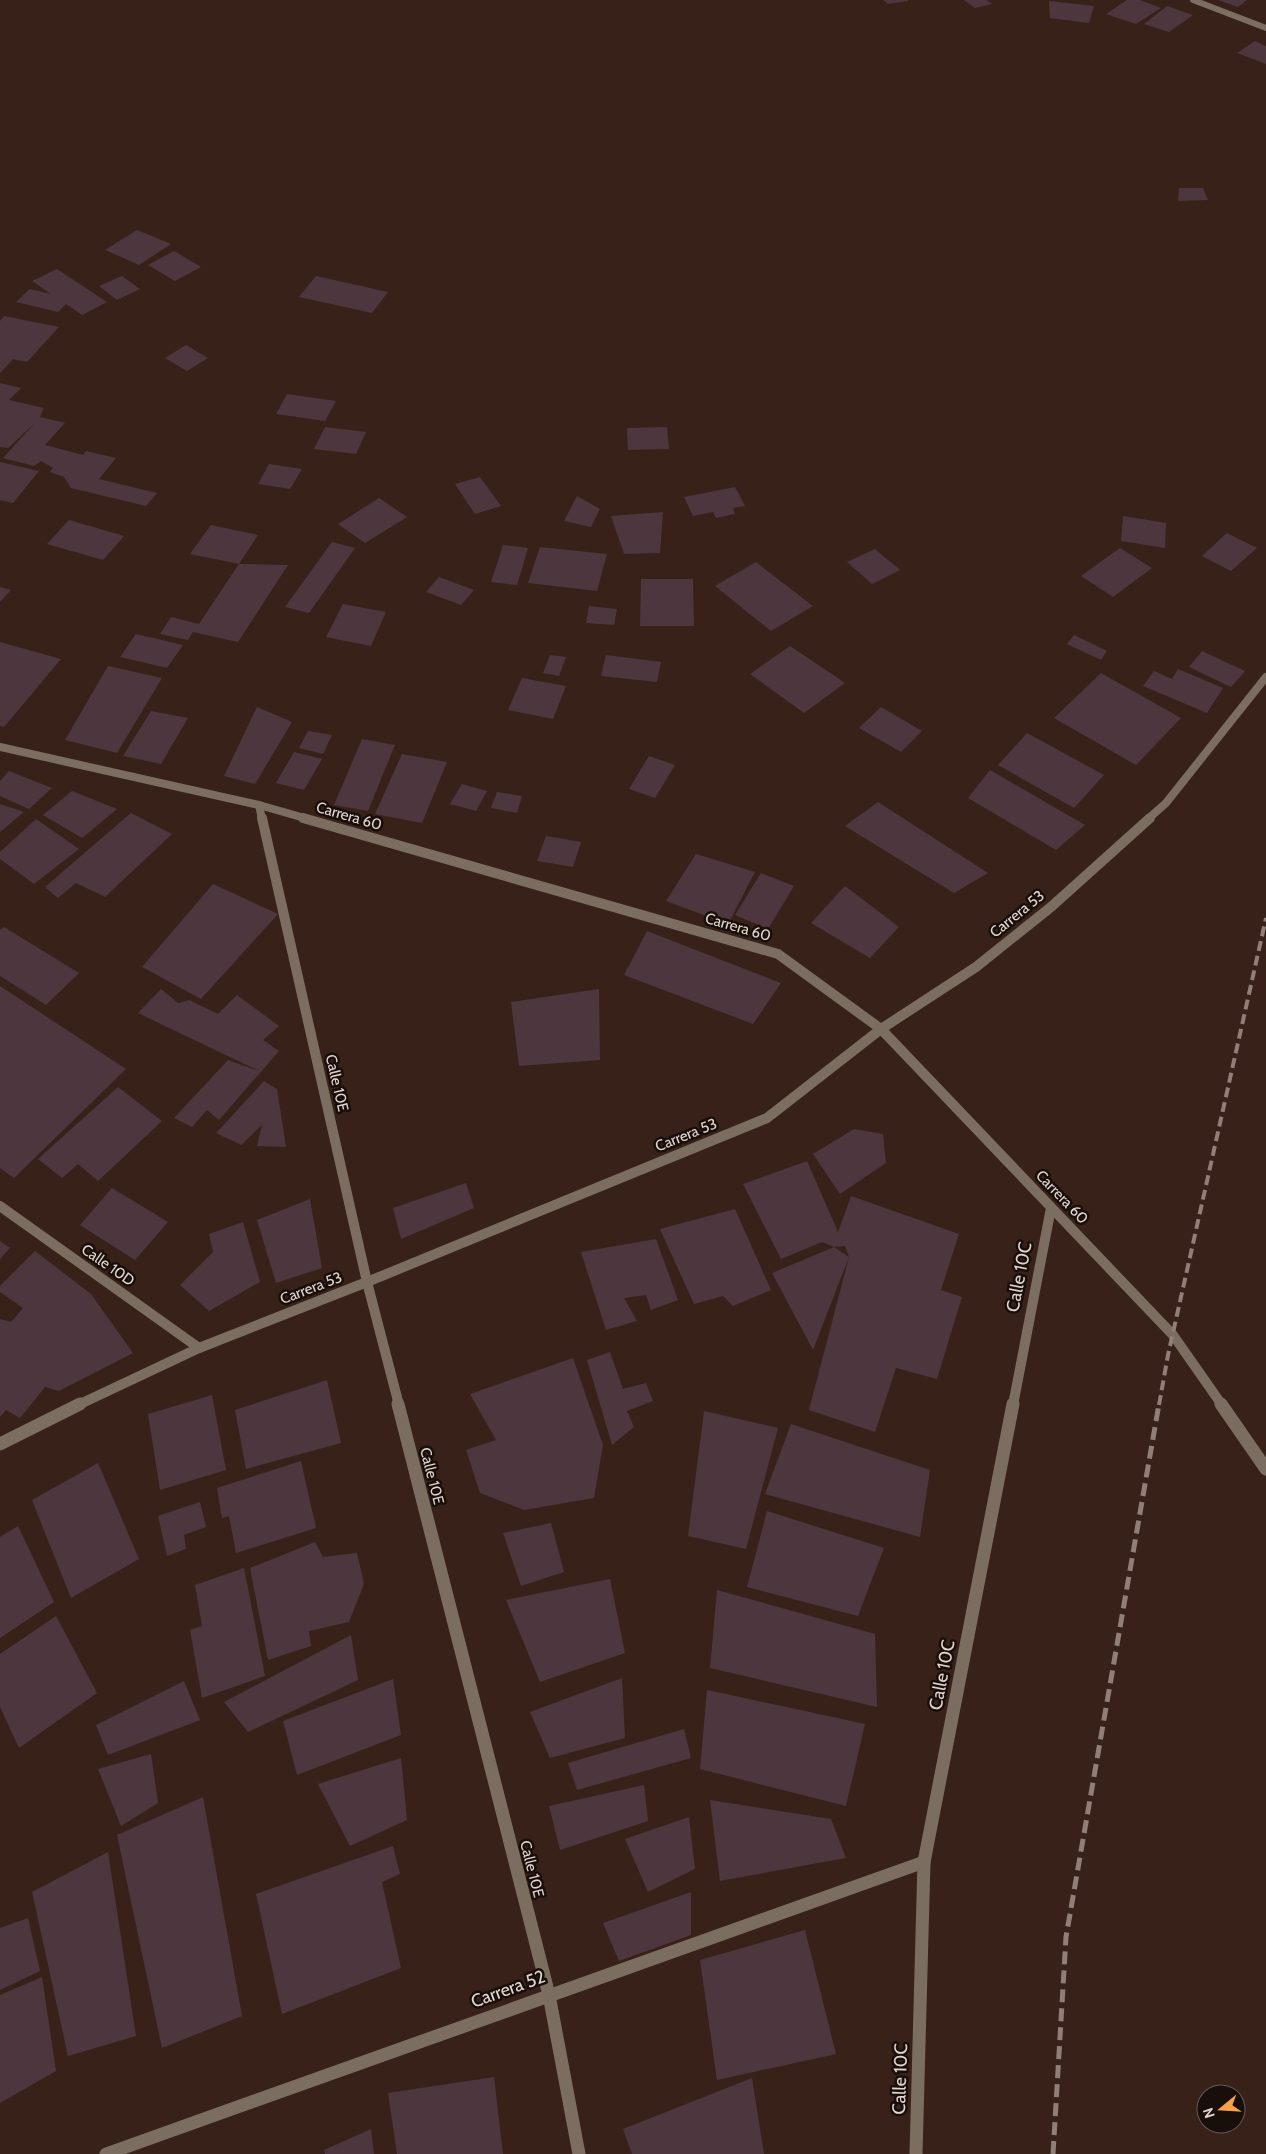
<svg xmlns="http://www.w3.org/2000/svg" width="1266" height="2154" font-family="Cabin,sans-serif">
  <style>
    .building { fill: #4e363e }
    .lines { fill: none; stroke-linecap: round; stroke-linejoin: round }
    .minor-far3 { stroke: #7c6d61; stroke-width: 6 }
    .minor-far2 { stroke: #7c6d61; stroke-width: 8 }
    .minor-far1 { stroke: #7c6d61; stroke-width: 10 }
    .minor { stroke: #7c6d61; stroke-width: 13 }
    .rail-far1 { stroke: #917e77; stroke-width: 4; stroke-dasharray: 10 5; stroke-linecap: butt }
    .rail { stroke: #917e77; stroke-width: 5; stroke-dasharray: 13 6; stroke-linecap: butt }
    .labels { text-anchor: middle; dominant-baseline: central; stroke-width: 5; stroke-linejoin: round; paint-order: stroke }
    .street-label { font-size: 15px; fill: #e3d4ce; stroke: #180e0a }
    .near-street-label { font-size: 18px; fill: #e3d4ce; stroke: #180e0a }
  </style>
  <rect width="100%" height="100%" fill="#382119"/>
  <g class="building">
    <polygon points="883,0 908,0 908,1 888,4"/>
    <polygon points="964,0 986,0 992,4 975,8"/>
    <polygon points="1127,0 1140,0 1161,8 1136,24 1106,14"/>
    <polygon points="1218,0 1247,0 1238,7"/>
    <polygon points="1049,1 1094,6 1089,23 1050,18"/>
    <polygon points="1167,6 1193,15 1169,32 1144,24"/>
    <polygon points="1255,41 1266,46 1266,64 1237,53"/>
    <polygon points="1179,188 1203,188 1208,200 1178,201"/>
    <polygon points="137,230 171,244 139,265 105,250"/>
    <polygon points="174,251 201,267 175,281 148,265"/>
    <polygon points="57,269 107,302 82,315 66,304 58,312 16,302 30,289 51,294 32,281"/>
    <polygon points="122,276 140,289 117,300 99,286"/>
    <polygon points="316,276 388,292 372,313 299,297"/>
    <polygon points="4,316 59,327 27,362 13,359 0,373 0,321"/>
    <polygon points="186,345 208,358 187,371 165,358"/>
    <polygon points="0,383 21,388 9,400 44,408 40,417 65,423 45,445 83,455 86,451 116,458 99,479 157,493 146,506 71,488 64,477 50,472 53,468 41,461 34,466 3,458 35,423 8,448 0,447"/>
    <polygon points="287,394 336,401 325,421 276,414"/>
    <polygon points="325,427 366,432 356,454 314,449"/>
    <polygon points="667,427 669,449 628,450 627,428"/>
    <polygon points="0,462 39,471 13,503 0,500"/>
    <polygon points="269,464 302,469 290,489 258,484"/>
    <polygon points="480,477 501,506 475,514 455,484"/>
    <polygon points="735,487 745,506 733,508 735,514 716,518 713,512 693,516 684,497"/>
    <polygon points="577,496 600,509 591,527 564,521"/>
    <polygon points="379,498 407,517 365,543 338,524"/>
    <polygon points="663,512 660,553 624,554 611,516"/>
    <polygon points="1123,516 1166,523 1165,548 1121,541"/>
    <polygon points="69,520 124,536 103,560 47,544"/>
    <polygon points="211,525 258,535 239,564 190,554"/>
    <polygon points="1227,533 1257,548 1231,571 1202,556"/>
    <polygon points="332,542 355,548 309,613 285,607"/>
    <polygon points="503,545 528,548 517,585 491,582"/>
    <polygon points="540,547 607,554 597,591 528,583"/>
    <polygon points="1120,548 1152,568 1113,597 1081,576"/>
    <polygon points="875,549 900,570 872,584 847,562"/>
    <polygon points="756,562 813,606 771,631 715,586"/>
    <polygon points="239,564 288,565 238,642 193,632 188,640 160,634 171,617 199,624"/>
    <polygon points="439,577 474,590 461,605 426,592"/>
    <polygon points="641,579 693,579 694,626 640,626"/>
    <polygon points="0,587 11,590 0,602"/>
    <polygon points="343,604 386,612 371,646 326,637"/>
    <polygon points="589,606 617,609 614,625 586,623"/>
    <polygon points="136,634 183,645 167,668 120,657"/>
    <polygon points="1074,635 1107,651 1101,660 1067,644"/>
    <polygon points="0,642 61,659 4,727 0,726"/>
    <polygon points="790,646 845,683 804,713 750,674"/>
    <polygon points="1202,651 1245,671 1231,687 1189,667"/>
    <polygon points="550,655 566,657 559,676 543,673"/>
    <polygon points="606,655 661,662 657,682 601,676"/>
    <polygon points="108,666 162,678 117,753 65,740"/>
    <polygon points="1178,669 1223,688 1207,713 1143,686 1154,671 1172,679"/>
    <polygon points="1101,673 1181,718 1136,765 1054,718"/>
    <polygon points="522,678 566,686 553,719 508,710"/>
    <polygon points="257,707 292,722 255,784 224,776"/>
    <polygon points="881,707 922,731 901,752 859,728"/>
    <polygon points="151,711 188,718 161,764 123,756"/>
    <polygon points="308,731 332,735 323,754 299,748"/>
    <polygon points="1027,733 1104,775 1074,808 998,765"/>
    <polygon points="362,739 395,745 368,811 334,805"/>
    <polygon points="294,752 322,759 304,790 276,783"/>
    <polygon points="402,754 447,762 422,823 375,814"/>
    <polygon points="649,756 675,765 655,798 629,789"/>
    <polygon points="990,770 1085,825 1056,850 968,798"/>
    <polygon points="9,771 52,788 29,809 0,796 0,781"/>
    <polygon points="462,784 487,791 476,811 450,804"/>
    <polygon points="72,791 117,809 82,838 43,815"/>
    <polygon points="497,792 522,796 517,813 491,808"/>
    <polygon points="878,802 988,873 954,893 845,826"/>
    <polygon points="0,804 24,812 0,832"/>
    <polygon points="131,813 172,834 105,897 76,883 58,898 45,887"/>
    <polygon points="36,819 79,849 34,884 0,859 0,852"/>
    <polygon points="546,836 581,842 573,867 537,861"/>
    <polygon points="696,854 755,872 728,924 666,901"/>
    <polygon points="761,873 794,886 768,929 735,915"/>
    <polygon points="213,884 278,914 201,999 142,967"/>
    <polygon points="845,886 899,927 870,958 811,923"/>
    <polygon points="4,927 79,973 46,1005 0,976 0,930"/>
    <polygon points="647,931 781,983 753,1024 624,975"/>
    <polygon points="0,986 126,1069 14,1178 0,1168"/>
    <polygon points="161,989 178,1003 189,1000 218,1014 237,995 279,1026 263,1040 279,1051 219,1120 207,1110 192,1127 174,1118 228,1060 259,1071 138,1013"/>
    <polygon points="599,989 600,1060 519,1066 511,1002"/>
    <polygon points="264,1081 277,1089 286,1147 257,1146 262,1125 241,1145 216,1133"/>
    <polygon points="118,1087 162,1121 98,1181 78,1164 62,1178 38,1159"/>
    <polygon points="854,1129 883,1134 886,1163 840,1194 813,1154"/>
    <polygon points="807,1161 838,1232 851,1196 959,1234 941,1290 962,1297 937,1379 896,1368 875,1432 809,1410 849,1257 813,1350 772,1273 834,1247 849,1257 845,1246 834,1247 822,1242 781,1259 743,1184"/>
    <polygon points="466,1183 474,1208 401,1239 393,1208"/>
    <polygon points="112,1188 168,1222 135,1260 80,1225"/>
    <polygon points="310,1199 322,1268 276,1283 257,1220"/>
    <polygon points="735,1209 771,1290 733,1306 723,1296 694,1304 660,1229"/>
    <polygon points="243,1222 260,1282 209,1311 180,1285 213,1252 209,1234"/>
    <polygon points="656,1239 678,1300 651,1310 646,1295 624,1298 637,1321 606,1330 581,1252"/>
    <polygon points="0,1241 10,1248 0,1259"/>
    <polygon points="35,1251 91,1294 133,1353 59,1391 45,1387 20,1418 6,1410 0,1417 0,1319 11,1322 23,1308 0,1292 0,1286"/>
    <polygon points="610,1352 623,1389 646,1383 653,1401 627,1411 634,1427 612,1445 587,1360"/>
    <polygon points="573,1358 603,1445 594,1498 524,1510 480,1493 466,1450 496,1440 470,1394"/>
    <polygon points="327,1380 341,1443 246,1469 235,1410"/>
    <polygon points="212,1395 226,1470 160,1490 148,1414"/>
    <polygon points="704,1411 778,1428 746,1549 688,1536"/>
    <polygon points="791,1424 930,1470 920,1537 765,1494"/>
    <polygon points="301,1461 316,1528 236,1553 229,1516 222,1518 217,1488"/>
    <polygon points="98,1463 139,1559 71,1598 32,1500"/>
    <polygon points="200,1502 206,1527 184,1535 186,1549 167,1556 158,1516"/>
    <polygon points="767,1511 884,1548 858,1616 747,1587"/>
    <polygon points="551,1523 564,1572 521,1586 503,1533"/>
    <polygon points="18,1526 54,1602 0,1638 0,1537"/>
    <polygon points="315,1542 323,1557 357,1553 364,1584 349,1622 309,1631 311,1646 268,1660 250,1568"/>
    <polygon points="244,1568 265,1676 202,1698 190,1630 202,1626 195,1585"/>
    <polygon points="610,1579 625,1653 540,1682 506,1600"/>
    <polygon points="717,1590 875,1634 877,1707 710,1668"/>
    <polygon points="56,1616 97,1693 19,1748 0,1707 0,1654"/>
    <polygon points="351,1635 358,1680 248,1732 224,1702"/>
    <polygon points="622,1678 625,1738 550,1758 530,1712"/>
    <polygon points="393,1679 401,1735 297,1775 283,1721"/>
    <polygon points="184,1681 200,1720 108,1755 96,1725"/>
    <polygon points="707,1690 865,1724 846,1806 700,1769"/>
    <polygon points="684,1729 691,1758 577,1790 568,1763"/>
    <polygon points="151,1754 158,1803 121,1826 98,1769"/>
    <polygon points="401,1758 407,1820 350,1846 318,1784"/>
    <polygon points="644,1785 648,1821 560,1850 549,1806"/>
    <polygon points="203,1797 242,2016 162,2048 117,1835"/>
    <polygon points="710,1800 831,1819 846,1858 720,1881"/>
    <polygon points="689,1817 695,1869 648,1892 625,1839"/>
    <polygon points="393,1846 400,1874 382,1882 401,1968 282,2014 256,1894"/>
    <polygon points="108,1852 136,2036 68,2056 32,1892"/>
    <polygon points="691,1892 691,1935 619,1961 603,1923"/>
    <polygon points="28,1918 40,1971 0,1990 0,1928"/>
    <polygon points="805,1930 836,2054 717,2080 700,1960"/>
    <polygon points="42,1977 56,2071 0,2103 0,1995"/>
    <polygon points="494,2077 503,2154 397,2154 388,2093"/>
    <polygon points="752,2078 764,2154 632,2154 623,2129"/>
    <polygon points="371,2129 374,2154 325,2154 324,2150"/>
  </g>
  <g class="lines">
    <polyline class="minor-far3" points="1193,0 1266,28"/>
    <g class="minor-far2">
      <polyline points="0,747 259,805 308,819"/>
      <polyline points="259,805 262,819"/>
      <polyline points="1148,819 1166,803 1266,677"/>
    </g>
    <g class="minor-far1">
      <polyline points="262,818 367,1282 399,1405"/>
      <polyline points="303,818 778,954 881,1029 1173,1335 1222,1405"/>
      <polyline points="0,1206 199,1348"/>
      <polyline points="78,1405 199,1348 367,1282 767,1118 881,1029 976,967 1051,907 1150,818"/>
      <polyline points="1013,1405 1051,1208"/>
    </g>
    <g class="minor">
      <polyline points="398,1404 549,1995 579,2154"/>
      <polyline points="1221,1404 1266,1469"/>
      <polyline points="0,1444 80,1404"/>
      <polyline points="106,2154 924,1862"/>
      <polyline points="916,2154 924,1862 1013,1404"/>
    </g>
    <polyline class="rail-far1" points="1159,1405 1168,1355 1266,918"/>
    <polyline class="rail" points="1053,2154 1066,1937 1159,1404"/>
  </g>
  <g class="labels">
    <g class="street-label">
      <text transform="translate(349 816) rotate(16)">Carrera 60</text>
      <text transform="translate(1017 914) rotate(-39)">Carrera 53</text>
      <text transform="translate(738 927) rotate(16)">Carrera 60</text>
      <text transform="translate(337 1083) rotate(77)">Calle 10E</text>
      <text transform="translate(686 1135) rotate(-22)">Carrera 53</text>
      <text transform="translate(1062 1197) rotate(46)">Carrera 60</text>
      <text transform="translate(108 1265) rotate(35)">Calle 10D</text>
      <text transform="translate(311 1288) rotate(-21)">Carrera 53</text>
      <text transform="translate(432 1476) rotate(76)">Calle 10E</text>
      <text transform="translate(532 1869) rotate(76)">Calle 10E</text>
    </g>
    <g class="near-street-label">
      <text transform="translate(1019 1277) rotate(-79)">Calle 10C</text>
      <text transform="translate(942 1675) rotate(-79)">Calle 10C</text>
      <text transform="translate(508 1989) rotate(-20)">Carrera 52</text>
      <text transform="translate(900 2079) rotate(-88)">Calle 10C</text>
    </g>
  </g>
  <g transform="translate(1221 2109) rotate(252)"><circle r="24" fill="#180e0a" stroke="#695d58"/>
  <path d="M0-4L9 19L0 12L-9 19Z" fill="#f7a148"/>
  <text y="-8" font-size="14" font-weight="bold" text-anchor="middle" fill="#e3d4ce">N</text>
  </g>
</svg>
